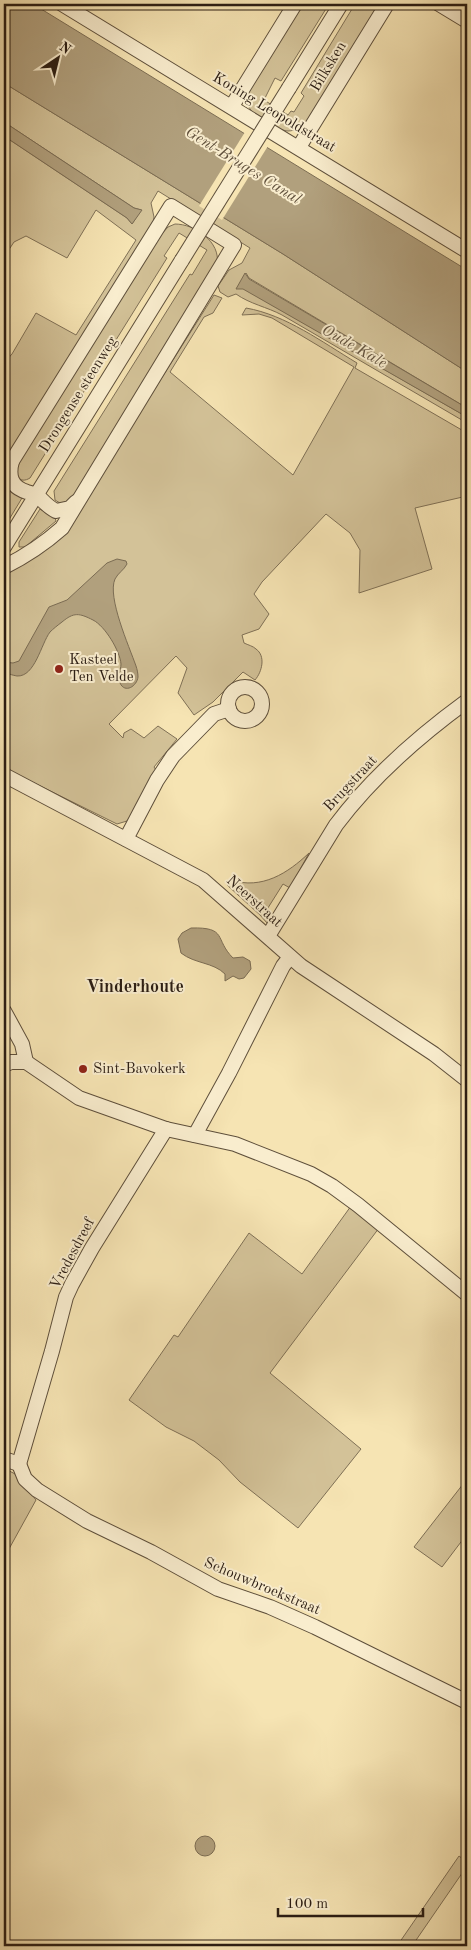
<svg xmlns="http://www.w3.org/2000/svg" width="471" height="1950" font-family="'Old Standard TT',serif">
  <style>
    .green { fill: #d3c298; stroke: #7f7056 }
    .water { fill: #b1a07d; stroke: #7b6c53 }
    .pier { fill: #f6e4b3 }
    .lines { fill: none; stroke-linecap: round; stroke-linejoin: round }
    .minor-casing { stroke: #5e4f3b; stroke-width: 16 }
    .minor { stroke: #f9edce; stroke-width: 14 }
    .minor-bridge-casing { stroke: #5e4f3b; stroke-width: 16; stroke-linecap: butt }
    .minor-bridge { stroke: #f9edce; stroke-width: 14 }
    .poi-dot { fill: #8f2418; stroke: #f9edce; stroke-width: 2 }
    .labels { text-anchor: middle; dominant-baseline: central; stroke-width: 4; stroke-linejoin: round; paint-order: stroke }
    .street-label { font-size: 15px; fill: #2b1d13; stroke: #f9edce }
    .poi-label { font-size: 15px; fill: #2b1d13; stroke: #f9edce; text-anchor: start }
    .water-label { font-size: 16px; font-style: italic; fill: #61513d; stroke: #f9edce }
    .quarter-label { font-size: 18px; font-weight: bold; fill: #2b1d13; stroke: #f9edce }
  </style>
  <rect width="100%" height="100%" fill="#f6e4b3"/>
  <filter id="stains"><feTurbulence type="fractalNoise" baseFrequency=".004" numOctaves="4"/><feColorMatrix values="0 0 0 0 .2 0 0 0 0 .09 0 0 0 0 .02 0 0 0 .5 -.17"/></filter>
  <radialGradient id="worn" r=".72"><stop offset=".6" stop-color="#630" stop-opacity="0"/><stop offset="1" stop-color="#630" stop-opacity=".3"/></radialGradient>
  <g class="green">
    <path d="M302,4H329L281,81L275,78L264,100L288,115L291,111L294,112L304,96L301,93L355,4H379L306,124C300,127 295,131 288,131C279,131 252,115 249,107C245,98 250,89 253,81Z"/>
    <path d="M4,83L283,254L467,372V408L249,278L246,273L237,288H243L467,417V423L282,315C267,307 250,304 236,294L228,297L220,292L218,286L229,270L242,263L250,248L158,191L151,203L154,217L153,224L4,465V363L12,354L36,313L76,335L136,240L96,210L67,258L26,236L14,242L4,257V136L127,218L132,224L141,210L134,208L4,122Z"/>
    <path d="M175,224C195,224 221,242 217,264L71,500L69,502L60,503L55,500L54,491L190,274L192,275L207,250L179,233L164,256L167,258L30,478C25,481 21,481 17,477V466L159,237L168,227Z"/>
    <path d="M214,295L222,298L213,313L204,317L170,372L293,475L354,367L272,318L259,314L242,315L246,308C286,315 322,342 357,363L355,368L467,433V496L415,508L432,569L359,593L360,550L350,533L326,514L262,582L254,594L269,614L259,629L242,635L244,643C248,645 253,646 256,649C266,656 262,672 255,680L243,672L213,702L194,715L178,693L187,668L176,656L109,724L123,738L124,733L131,729L144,738L158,726L177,739L154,767L156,770L131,816L127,821L117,824L4,768V575L41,549L77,512Z"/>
    <polygon points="6,489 22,498 4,528 4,491"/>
    <polygon points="40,509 55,518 56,521 25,547 19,547 19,542"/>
    <path d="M309,853L290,888L283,884L266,911L273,915L267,923L260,915L227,885L231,880C262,890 288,873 309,853Z"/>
    <polygon points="351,1206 379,1228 270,1373 361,1449 298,1528 240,1482 219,1460 194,1441 166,1427 129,1400 174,1335 178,1337 249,1233 302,1274"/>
    <polygon points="4,1468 15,1474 36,1500 4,1558"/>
    <polygon points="467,1479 467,1534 442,1567 414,1547"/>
    <polygon points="459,1856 467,1862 467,1866 412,1946 397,1946"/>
  </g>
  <g class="water">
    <polygon points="4,4 33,4 467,270 467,372 283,254 4,83"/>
    <polygon points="4,122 134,208 142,210 132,224 127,218 4,136"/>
    <polygon points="245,273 249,279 467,408 467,417 243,289 236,289"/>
    <path d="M117,559L126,561L127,564C124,570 118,573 115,579C107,597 129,646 136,666C137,669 138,673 138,677C137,686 125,694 120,683C116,677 121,671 121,664C120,651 105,626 93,620C79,613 74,612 62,622C58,625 53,629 50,632C41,644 35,677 17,676C12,675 7,674 4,670V662L13,663L19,661L49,607L67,600L107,563Z"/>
    <path d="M191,928C228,927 214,939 233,958L243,957L250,961L251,969L244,978L239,979L233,976L225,981V974C213,962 195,964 181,953L178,939L182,933Z"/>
    <circle cx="205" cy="1846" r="10"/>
  </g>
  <polygon class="pier" points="245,132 268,146 222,220 199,206"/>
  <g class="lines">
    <g class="minor-casing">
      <g id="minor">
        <polyline points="62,4 467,251"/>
        <polyline points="439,4 467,21"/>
        <polyline points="289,88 341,4"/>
        <polyline points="232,106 295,4"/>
        <polyline points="299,147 387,4"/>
        <path d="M12,461C8,476 11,487 27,492C31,493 35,494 38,496C44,502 48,507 56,511L70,508L76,502"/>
        <path d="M4,471L12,461L171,206L234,245L62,528C44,544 26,556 4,567"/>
        <polyline points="4,547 182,260"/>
        <circle cx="245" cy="704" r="17"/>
        <polyline points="4,775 203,880 301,966 434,1054 467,1080"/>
        <polyline points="126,839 157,780 173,756 214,714 229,709"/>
        <path d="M268,936L336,825C372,777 419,736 467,701"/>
        <polyline points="4,1011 22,1044 26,1062"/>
        <polyline points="4,1065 11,1062 26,1062 79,1098 166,1129 235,1144 311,1174 332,1186 358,1205 467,1294"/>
        <polyline points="195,1135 229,1073 283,966 290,957"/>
        <polyline points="4,1459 19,1464"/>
        <polyline points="19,1464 25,1479 37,1490 87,1521 151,1552 218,1589 270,1607 315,1627 467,1702"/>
        <polyline points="19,1464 52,1351 66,1297 72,1284 92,1248 166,1129"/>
      </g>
    </g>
    <use href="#minor" class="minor"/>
    <g class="minor-bridge-casing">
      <polyline id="minor-bridge" points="182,260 289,88"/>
    </g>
    <use href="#minor-bridge" class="minor-bridge"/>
  </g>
  <g class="poi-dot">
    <circle cx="59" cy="669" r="5"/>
    <circle cx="83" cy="1069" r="5"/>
  </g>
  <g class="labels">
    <g class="street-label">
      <text transform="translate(329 67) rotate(-59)">Bilksken</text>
      <text transform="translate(274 113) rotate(31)">Koning Leopoldstraat</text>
      <text transform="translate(79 395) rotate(-58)">Drongense steenweg</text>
      <text transform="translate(351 784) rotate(-47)">Brugstraat</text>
      <text transform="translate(254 902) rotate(42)">Neerstraat</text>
      <text transform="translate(73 1254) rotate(-62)">Vredesdreef</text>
      <text transform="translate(262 1587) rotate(23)">Schouwbroekstraat</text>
    </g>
    <g class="poi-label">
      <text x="69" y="660">Kasteel<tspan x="69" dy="17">Ten Velde</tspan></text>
      <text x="93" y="1069">Sint-Bavokerk</text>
    </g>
    <g class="water-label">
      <text transform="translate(243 166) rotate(32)">Gent-Bruges Canal</text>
      <text transform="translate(354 347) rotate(30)">Oude Kale</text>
    </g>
    <g class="quarter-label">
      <text x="135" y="987">Vinderhoute</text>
    </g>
  </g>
  <rect width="471" height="1950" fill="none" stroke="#f6e4b3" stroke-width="20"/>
  <rect x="5" y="5" width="461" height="1940" fill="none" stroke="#2b1d13" stroke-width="2.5"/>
  <rect x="10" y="10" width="451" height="1930" fill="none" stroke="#2b1d13"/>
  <g transform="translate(58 58) rotate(35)" stroke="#f9edce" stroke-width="4" paint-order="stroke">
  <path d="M0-4L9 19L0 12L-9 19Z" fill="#2b1d13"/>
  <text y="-8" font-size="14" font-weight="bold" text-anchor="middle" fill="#2b1d13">N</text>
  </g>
  <path d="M278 1908v8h145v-8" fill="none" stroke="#2b1d13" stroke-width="2.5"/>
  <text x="286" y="1908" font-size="15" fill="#2b1d13" stroke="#f9edce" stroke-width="4" paint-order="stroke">100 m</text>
  <rect width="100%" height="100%" filter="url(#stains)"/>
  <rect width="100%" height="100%" fill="url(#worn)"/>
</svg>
